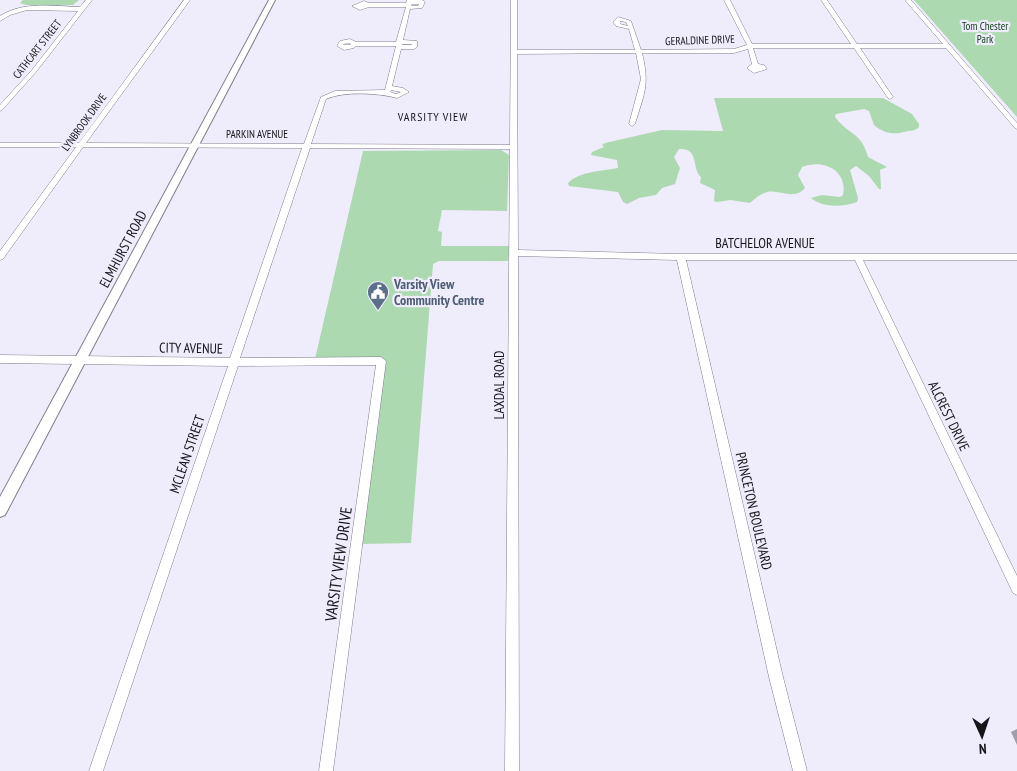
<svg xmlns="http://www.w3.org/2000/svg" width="1017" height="771" font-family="'PT Sans Narrow',sans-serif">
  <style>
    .green { fill: #add9b0 }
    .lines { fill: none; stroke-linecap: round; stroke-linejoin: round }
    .minor-casing { stroke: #7f7c8a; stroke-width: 1 }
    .tertiary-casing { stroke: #7f7c8a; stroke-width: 2 }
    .minor { fill: #fff; fill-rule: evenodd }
    .tertiary { fill: #fff; fill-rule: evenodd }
    .wall { fill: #a19eab }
    .labels { text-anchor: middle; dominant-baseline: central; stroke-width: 4.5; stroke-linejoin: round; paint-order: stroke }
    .far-park-label { font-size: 11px; fill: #113b19; stroke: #efecfb }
    .far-street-label { font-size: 11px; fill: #16151a; stroke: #efecfb }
    .far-neighbourhood-label { font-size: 12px; letter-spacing: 1px; fill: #16151a; stroke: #efecfb }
    .street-label { font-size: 14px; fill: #16151a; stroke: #efecfb }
    .service-label { font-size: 14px; font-weight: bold; fill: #4e5e75; stroke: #efecfb; text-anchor: start }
    .near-street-label { font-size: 16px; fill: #16151a; stroke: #efecfb }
  </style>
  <rect width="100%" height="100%" fill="#efecfb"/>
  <g class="green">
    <polygon points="23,0 79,0 73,5 26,5 20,3"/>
    <polygon points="914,0 1017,0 1017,117"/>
    <path d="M714,98H883L912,114L919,124V127C914,132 910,130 904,132C893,135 883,133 874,125L869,111L864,109L836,114L835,117C849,136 861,131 868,157L887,167L880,170L881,189H879L869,176L856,166L850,170L858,198L857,202C843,207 823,208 811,198L822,195L840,197L843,195C848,171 824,158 802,167L798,175L805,188C794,201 779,189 767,192C760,194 755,199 750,203L730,200L717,202L714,201L715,190L700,183L701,177C691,168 700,148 679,149L674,157L680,168L675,184L662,188L656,195L639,198L627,204L623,202L618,192L569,186L568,183C580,171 602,171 618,168L617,160L591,155L592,152L604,147L602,145L605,143L662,130L723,131Z"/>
    <polygon points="501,150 509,155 507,211 442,210 438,231 442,232 441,246 510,246 508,261 439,261 433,264 411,543 362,544 385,359 315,359 363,151"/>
  </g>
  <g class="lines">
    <g class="minor-casing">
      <g id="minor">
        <path d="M86,0H92L36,72L2,110L0,111V105L32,70L78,11L27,10L10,15L0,21V16C23,1 54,6 80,7Z"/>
        <path d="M184,0H190L86,143L304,144L321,97L335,91L385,90L396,46H356L354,48L344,50L337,46L340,41L350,39L356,42H396L406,7H369L360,10L352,6L364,1L369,3H406L407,0H422L425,2L422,8L410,9L403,40L417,41V47L414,49H401L392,86L403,88L409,92L397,98C378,93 344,91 326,99L311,144L510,145L511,0H517V50H635L629,29L616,26L613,22L618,17L631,21L641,50L734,49L747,45L724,0H730L752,44H851L821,0H827L857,44H943L905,0H911L1017,123V129L1015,128L946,48H860L893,97L890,99L888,98L854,48H753L758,64L764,65L767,69L754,73L747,68L752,64L748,49L734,53H642C650,85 644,94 635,124L632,126L629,124L641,79L636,53L517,54L518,250L681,254H1017V260H863L1017,576V595L1013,593L855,260H686L783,677L807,771H793L769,677L677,260L518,256L519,771H505L510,149L310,148L240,358L381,357L386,361L333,771H319L376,365L238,366L103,771H89L228,366L0,363V355L230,358L302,148L83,147L3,259L0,260V251L76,147H0V143H79ZM412,4H419L418,6H411ZM620,21L626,22L628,26L620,24ZM349,43L351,44L350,45H343L344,44ZM402,44H412L411,45H402ZM391,90L401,92L396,94L390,92Z"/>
      </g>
    </g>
    <g class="tertiary-casing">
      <polygon id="tertiary" points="269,0 275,0 5,515 0,517 0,497"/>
    </g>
    <use href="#minor" class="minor"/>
    <use href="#tertiary" class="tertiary"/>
  </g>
  <polygon class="wall" points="1017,729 1017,745 1011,732"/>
  <defs>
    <g id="civic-pin" transform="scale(1.125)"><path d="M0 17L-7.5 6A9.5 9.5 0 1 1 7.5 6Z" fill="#5c6f8a" stroke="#efecfb"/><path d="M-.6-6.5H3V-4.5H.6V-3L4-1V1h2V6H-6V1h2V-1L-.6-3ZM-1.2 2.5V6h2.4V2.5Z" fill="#fff"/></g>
  </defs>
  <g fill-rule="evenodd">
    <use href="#civic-pin" x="378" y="292"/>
  </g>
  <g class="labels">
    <g class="far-park-label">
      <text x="985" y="26">Tom Chester<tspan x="985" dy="13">Park</tspan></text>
    </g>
    <g class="far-street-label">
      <text transform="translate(700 40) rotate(-2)">GERALDINE DRIVE</text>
      <text transform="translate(37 49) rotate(-52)">CATHCART STREET</text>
      <text transform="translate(84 122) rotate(-54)">LYNBROOK DRIVE</text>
      <text x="257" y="134">PARKIN AVENUE</text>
    </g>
    <g class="far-neighbourhood-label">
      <text x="433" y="116">VARSITY VIEW</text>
    </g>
    <g class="street-label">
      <text x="765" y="243">BATCHELOR AVENUE</text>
      <text transform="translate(123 249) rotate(-62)">ELMHURST ROAD</text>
      <text transform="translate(191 348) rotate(1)">CITY AVENUE</text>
      <text transform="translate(499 385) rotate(-90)">LAXDAL ROAD</text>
      <text transform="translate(949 416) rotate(64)">ALCREST DRIVE</text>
      <text transform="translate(187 454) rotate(-71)">MCLEAN STREET</text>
      <text transform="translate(754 511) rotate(77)">PRINCETON BOULEVARD</text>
    </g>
    <g class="service-label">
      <text x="394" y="284">Varsity View<tspan x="394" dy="16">Community Centre</tspan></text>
    </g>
    <g class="near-street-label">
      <text transform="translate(338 564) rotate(-82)">VARSITY VIEW DRIVE</text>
    </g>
  </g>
  <g transform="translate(982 736) rotate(177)" stroke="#efecfb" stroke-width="4" paint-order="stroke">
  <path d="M0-4L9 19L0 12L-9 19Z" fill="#16151a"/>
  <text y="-8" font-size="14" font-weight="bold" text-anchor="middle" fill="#16151a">N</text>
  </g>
</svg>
